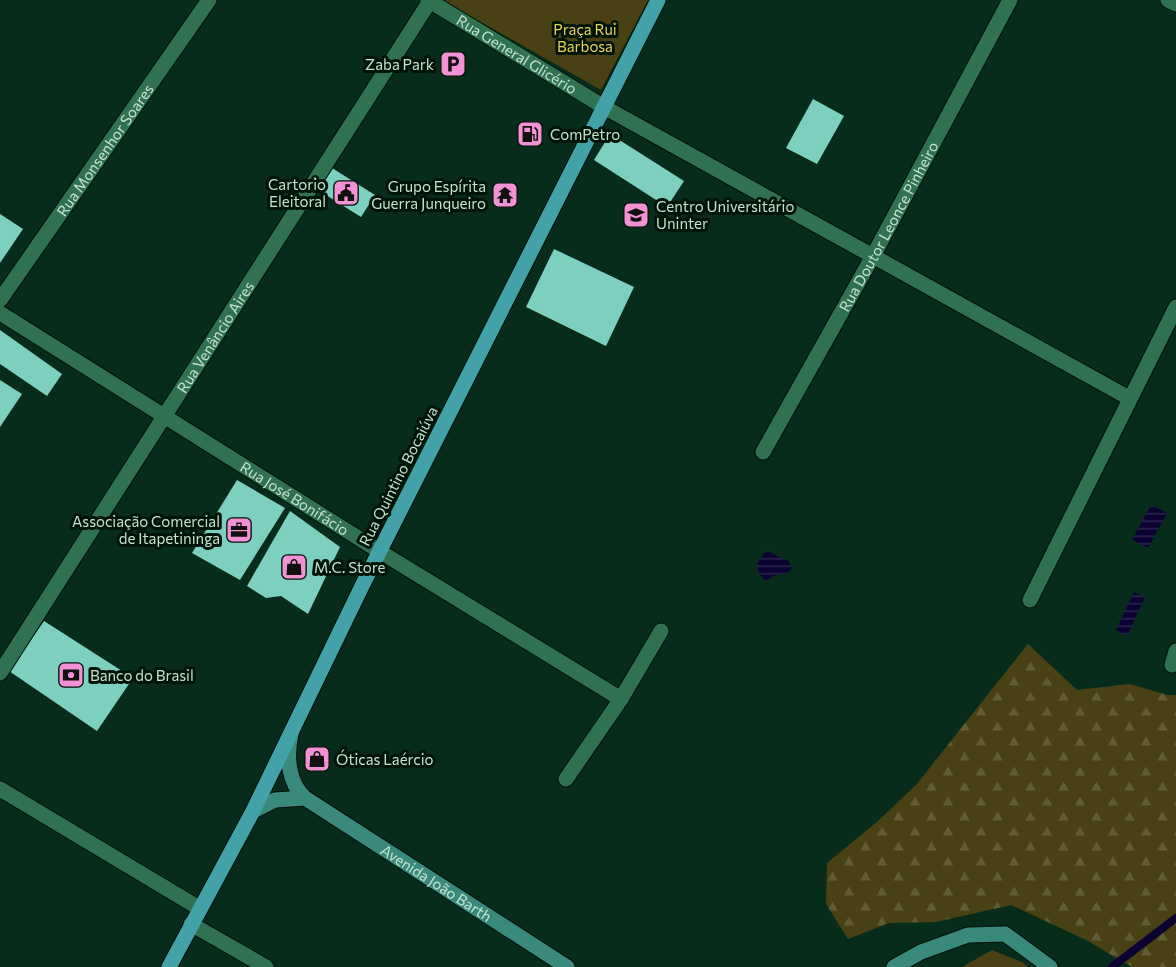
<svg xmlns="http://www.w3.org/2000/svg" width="1176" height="967" font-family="Commissioner,sans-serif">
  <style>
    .forest { fill: url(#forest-firs) }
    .park { fill: #494113 }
    .water { fill: url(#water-rules) }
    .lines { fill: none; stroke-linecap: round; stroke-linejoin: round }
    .stream { stroke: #0b0233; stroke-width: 8 }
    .building { fill: #7dd0bf }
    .minor-casing { stroke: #011208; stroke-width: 17 }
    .secondary-casing { stroke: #011208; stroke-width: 17 }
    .primary-casing { stroke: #011208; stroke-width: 17 }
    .minor { stroke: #307152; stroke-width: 15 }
    .secondary { stroke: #39897d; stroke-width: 15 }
    .primary { stroke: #43a1a8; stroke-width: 15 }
    .labels { text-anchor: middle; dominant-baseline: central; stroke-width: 6; stroke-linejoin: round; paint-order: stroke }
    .park-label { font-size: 15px; fill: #e8d355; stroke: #001307 }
    .street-label { font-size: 15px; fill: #c2e3d0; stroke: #001307 }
    .poi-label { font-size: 15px; fill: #c2e3d0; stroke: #001307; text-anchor: start }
  </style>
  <defs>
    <pattern id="forest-firs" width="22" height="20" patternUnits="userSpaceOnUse" patternTransform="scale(1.5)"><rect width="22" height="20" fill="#494113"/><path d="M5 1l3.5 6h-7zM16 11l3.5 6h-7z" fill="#625c34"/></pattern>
    <pattern id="water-rules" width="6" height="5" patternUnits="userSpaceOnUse" patternTransform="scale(1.5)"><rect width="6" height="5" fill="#0b0233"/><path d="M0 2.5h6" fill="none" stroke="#2d2750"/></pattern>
  </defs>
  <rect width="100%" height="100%" fill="#082c1b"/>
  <polygon class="forest" points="1028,644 1077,690 1130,684 1167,695 1176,695 1176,967 1132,967 1086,940 1011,905 936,922 889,923 848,939 826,904 827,863 878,821 916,785"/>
  <g class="park">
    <polygon points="442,0 648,0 601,90"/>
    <polygon points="992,950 1024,963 1027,967 962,967"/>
  </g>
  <g class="water">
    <polygon points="1151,505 1167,513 1148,548 1132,540"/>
    <path d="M768,551L780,558L788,560L792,568C787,577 781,572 774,576C771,577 769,579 766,581C754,572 755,559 768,551Z"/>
    <polygon points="1134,592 1145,597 1127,636 1116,630"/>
  </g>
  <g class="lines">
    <polyline class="stream" points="1112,967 1176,918"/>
  </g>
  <g class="building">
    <polygon points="813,99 844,116 817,164 786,148"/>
    <polygon points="610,134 684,181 667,207 594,160"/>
    <polygon points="332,168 375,195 361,217 318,190"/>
    <polygon points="0,214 23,229 0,263"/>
    <polygon points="554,249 634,287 606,346 526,307"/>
    <polygon points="0,330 62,374 47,396 0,364"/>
    <polygon points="0,380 22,394 0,427"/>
    <polygon points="237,480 285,508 240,580 192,553"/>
    <polygon points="290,511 340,547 308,614 281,596 266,598 247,586"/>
    <polygon points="44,621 133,678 97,731 9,671"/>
  </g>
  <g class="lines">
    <g class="minor-casing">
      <g id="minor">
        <path id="s1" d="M428,0L604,107L1129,398"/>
        <polyline points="1168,0 1176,4"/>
        <path id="s2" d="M0,300L209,0"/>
        <path id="s3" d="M0,313L379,551L621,699"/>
        <path id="s4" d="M763,452L873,256L1010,0"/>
        <polyline points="1030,600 1176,307"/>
        <polyline points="1172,665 1176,651"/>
        <path id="s5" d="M0,673L430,1"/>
        <polyline points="566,779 621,699 661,631"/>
        <polyline points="0,789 199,908"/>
        <polyline points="191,924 266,967"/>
      </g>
    </g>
    <g class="secondary-casing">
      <g id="secondary">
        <path id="s6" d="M291,734C286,756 288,783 305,798L567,967"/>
        <polyline points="253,811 275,800 305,798"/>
        <polyline points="894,967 921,952 968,935 1005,934 1050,967"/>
      </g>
    </g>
    <g class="primary-casing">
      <polyline id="primary" points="169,967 253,811 362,586 658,0"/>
    </g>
    <use href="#minor" class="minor"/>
    <use href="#secondary" class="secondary"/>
    <use href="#primary" class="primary"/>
  </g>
  <defs>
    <g id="parking-square" transform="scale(1.35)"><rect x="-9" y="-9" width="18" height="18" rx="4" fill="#f391d5" stroke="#001307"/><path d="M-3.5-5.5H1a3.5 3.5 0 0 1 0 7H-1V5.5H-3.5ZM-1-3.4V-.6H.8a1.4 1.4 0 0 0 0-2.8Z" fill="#111"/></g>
    <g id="fuel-square" transform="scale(1.35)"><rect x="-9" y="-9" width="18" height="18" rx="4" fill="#f391d5" stroke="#001307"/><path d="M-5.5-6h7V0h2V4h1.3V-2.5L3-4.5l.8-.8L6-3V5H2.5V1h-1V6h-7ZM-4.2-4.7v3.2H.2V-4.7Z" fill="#111"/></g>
    <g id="civic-square" transform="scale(1.35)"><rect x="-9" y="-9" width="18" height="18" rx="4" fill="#f391d5" stroke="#001307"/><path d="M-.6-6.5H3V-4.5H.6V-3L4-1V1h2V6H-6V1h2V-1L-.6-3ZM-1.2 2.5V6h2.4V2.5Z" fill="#111"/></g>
    <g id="temple-square" transform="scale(1.35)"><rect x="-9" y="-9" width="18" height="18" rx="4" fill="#f391d5" stroke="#001307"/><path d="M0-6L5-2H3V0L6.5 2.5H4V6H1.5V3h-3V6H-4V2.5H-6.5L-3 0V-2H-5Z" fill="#111"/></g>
    <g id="university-square" transform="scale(1.35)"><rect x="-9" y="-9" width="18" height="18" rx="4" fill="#f391d5" stroke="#001307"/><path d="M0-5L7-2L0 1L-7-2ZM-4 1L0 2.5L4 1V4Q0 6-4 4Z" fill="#111"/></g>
    <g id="office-square" transform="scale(1.35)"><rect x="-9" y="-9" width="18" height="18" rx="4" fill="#f391d5" stroke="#001307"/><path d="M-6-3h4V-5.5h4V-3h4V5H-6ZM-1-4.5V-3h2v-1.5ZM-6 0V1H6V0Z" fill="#111"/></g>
    <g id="shop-square" transform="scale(1.35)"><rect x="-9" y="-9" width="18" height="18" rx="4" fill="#f391d5" stroke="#001307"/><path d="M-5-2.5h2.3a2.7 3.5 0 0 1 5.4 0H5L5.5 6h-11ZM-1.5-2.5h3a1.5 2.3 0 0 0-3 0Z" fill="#111"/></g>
    <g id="bank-square" transform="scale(1.35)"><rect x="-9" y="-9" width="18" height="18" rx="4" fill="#f391d5" stroke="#001307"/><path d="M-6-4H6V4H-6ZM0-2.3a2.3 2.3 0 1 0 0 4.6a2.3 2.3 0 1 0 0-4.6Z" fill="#111"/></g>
  </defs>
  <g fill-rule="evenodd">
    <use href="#parking-square" x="453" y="64"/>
    <use href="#fuel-square" x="530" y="134"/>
    <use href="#civic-square" x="346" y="193"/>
    <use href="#temple-square" x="505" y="195"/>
    <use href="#university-square" x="636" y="215"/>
    <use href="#office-square" x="239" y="530"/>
    <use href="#shop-square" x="294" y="567"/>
    <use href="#bank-square" x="71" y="675"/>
    <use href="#shop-square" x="317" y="759"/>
  </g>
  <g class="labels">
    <g class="park-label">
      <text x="585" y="29">Praça Rui<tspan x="585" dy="17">Barbosa</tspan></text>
    </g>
    <g class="street-label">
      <text stroke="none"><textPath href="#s1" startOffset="104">Rua General Glicério</textPath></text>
      <text stroke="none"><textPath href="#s2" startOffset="183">Rua Monsenhor Soares</textPath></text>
      <text stroke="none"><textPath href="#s4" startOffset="258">Rua Doutor Leonce Pinheiro</textPath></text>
      <text stroke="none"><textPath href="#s5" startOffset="399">Rua Venâncio Aires</textPath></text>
      <text transform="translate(398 476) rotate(-63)">Rua Quintino Bocaiúva</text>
      <text stroke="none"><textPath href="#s3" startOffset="348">Rua José Bonifácio</textPath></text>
      <text stroke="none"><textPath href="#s6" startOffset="225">Avenida João Barth</textPath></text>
    </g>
    <g class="poi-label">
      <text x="434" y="64" text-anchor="end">Zaba Park</text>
      <text x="550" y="134">ComPetro</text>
      <text x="326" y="184" text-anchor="end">Cartorio<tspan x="326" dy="17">Eleitoral</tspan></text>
      <text x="486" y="186" text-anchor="end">Grupo Espírita<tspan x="486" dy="17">Guerra Junqueiro</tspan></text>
      <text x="656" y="206">Centro Universitário<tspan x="656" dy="17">Uninter</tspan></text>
      <text x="220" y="521" text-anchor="end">Associação Comercial<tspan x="220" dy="17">de Itapetininga</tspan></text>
      <text x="314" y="567">M.C. Store</text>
      <text x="90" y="675">Banco do Brasil</text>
      <text x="336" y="759">Óticas Laércio</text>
    </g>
  </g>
</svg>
